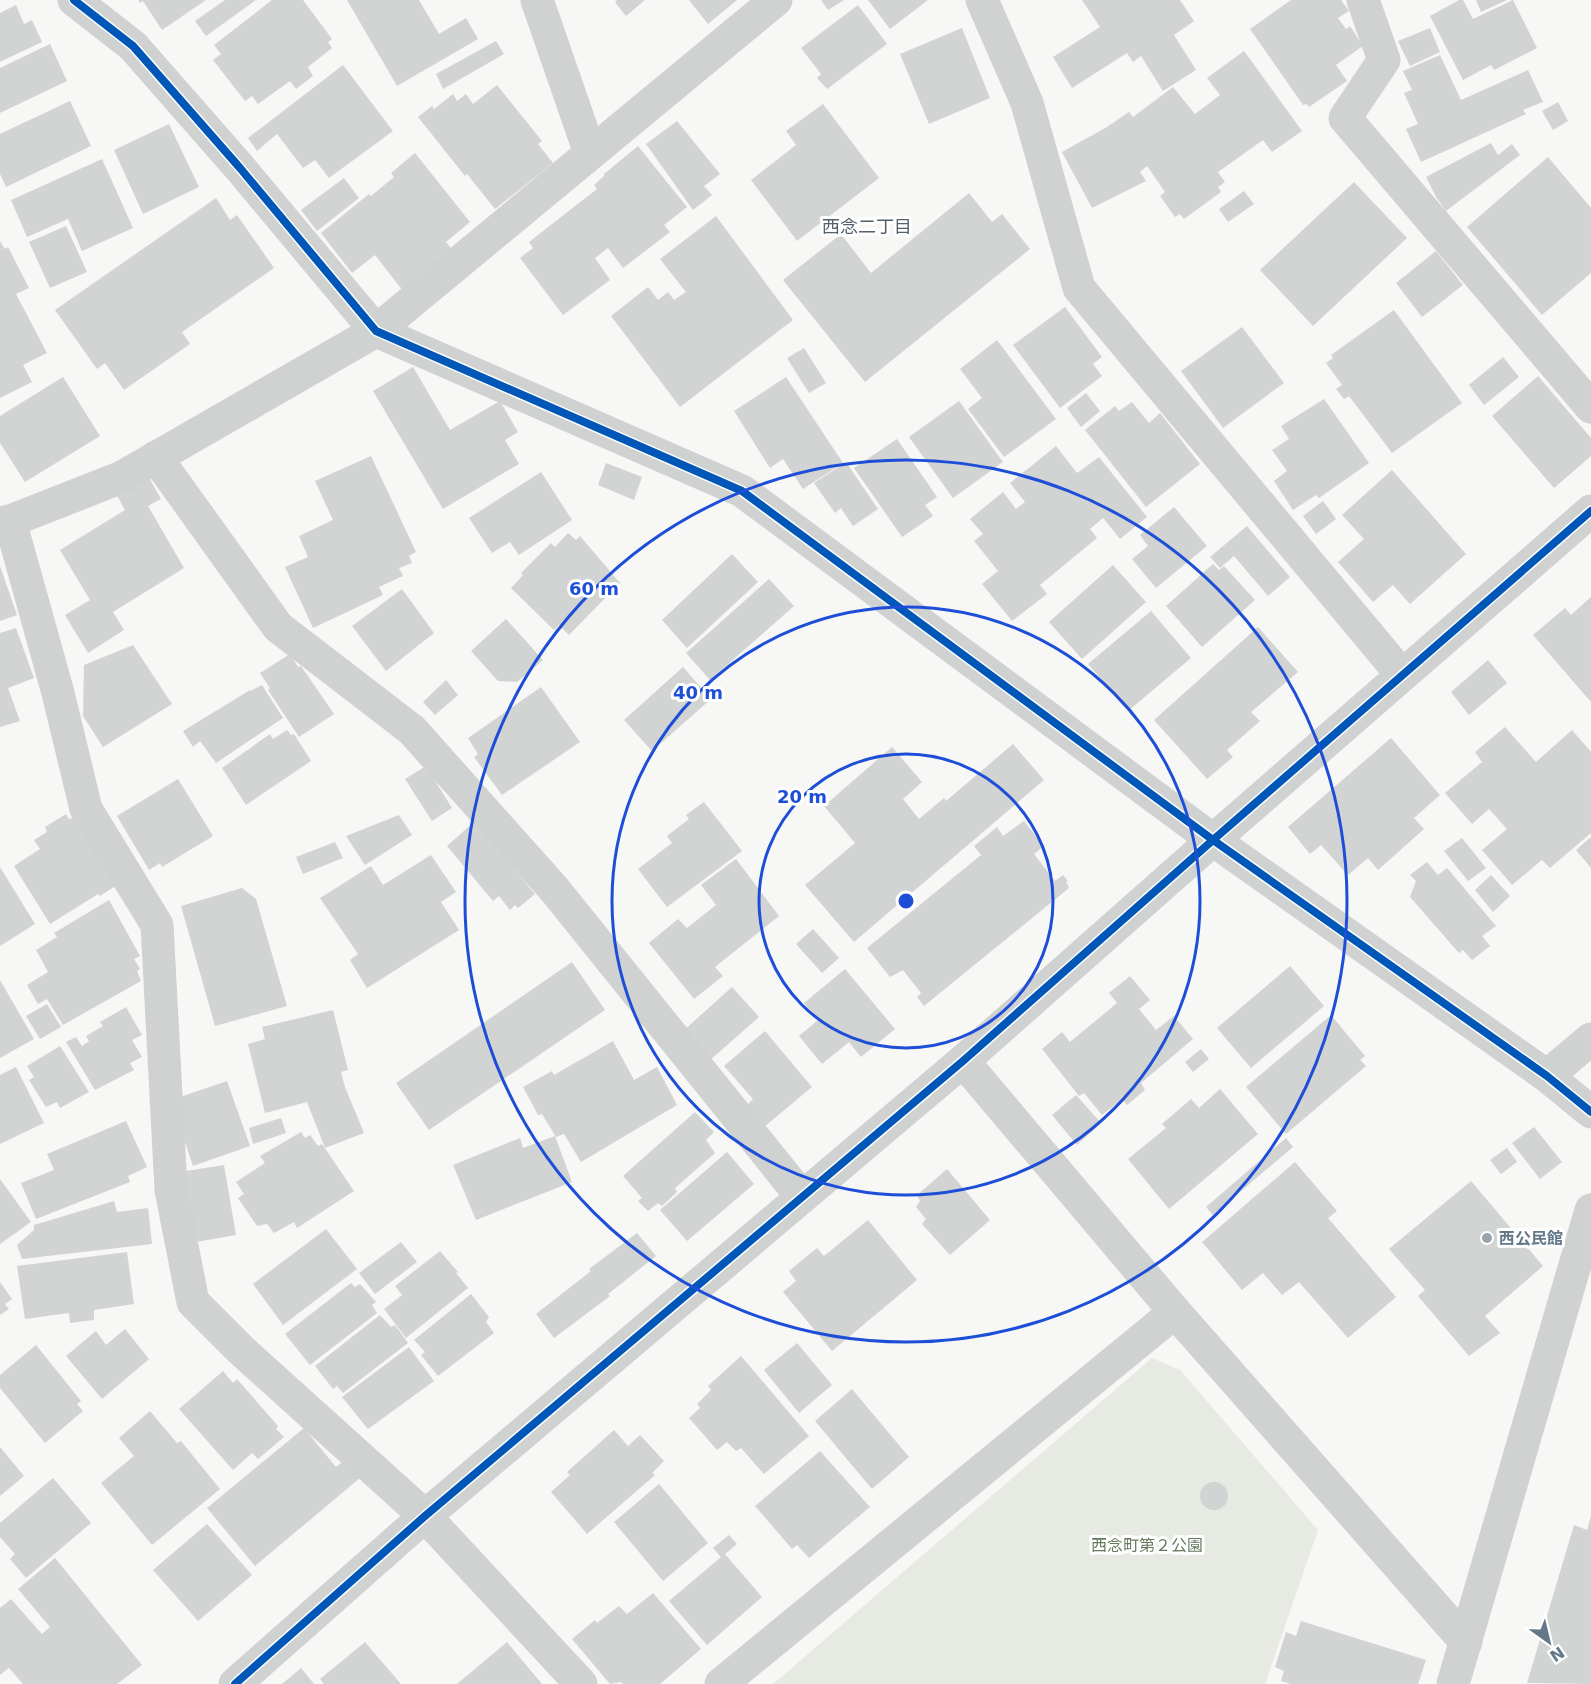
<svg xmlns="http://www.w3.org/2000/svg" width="1591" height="1684" font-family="'DejaVu Sans','Noto Sans JP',sans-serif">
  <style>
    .green { fill: #e6eae3 }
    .building { fill: #d2d3d3 }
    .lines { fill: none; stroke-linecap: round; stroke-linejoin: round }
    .minor { stroke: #d0d2d2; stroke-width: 33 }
    .cycleway-casing { stroke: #fff; stroke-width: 11 }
    .cycleway { stroke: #0057b8; stroke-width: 8 }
    .ring { fill: none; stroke: #1d4ed8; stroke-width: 3 }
    .poi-dot { fill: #97a4ae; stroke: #fff; stroke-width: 2 }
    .labels { text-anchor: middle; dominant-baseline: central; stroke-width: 6; stroke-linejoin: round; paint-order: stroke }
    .poi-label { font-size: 16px; font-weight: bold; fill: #637888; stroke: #fff; text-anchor: start }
    .park-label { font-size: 16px; fill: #65795f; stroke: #fff }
    .neighbourhood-label { font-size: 18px; fill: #52616c; stroke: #fff }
    .centre { fill: #1d4ed8; stroke: #fff; stroke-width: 3 }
    .ring-label { font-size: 18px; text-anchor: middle; font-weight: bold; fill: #1d4ed8; stroke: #fff; stroke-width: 6; stroke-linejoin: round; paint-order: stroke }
  </style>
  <rect width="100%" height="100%" fill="#f7f7f5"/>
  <polygon class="green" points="1152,1358 1180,1370 1318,1530 1265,1684 773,1684"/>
  <g class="building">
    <polygon points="138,0 206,0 162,30 143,1 140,3"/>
    <polygon points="225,0 256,0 206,36 195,21"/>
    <polygon points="272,0 303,0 332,39 328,42 332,48 308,67 313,76 296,89 290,81 258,104 252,96 245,101 213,60 221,54 214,45"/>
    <polygon points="347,0 419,0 439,34 466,18 478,39 397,86"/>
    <polygon points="617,0 645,0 626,16 615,2"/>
    <polygon points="689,0 737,0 708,24"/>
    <polygon points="821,0 844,0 828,10"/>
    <polygon points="868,0 928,0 890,29"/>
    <polygon points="1082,0 1180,0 1194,21 1174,35 1196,70 1163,91 1141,56 1133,62 1127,53 1072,88 1053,57 1100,27"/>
    <polygon points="1291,0 1341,0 1349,11 1338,18 1346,29 1350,26 1363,46 1336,65 1347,81 1309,107 1307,104 1303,105 1250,29"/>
    <polygon points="1459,0 1463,0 1473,19 1513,0 1537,48 1494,70 1491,65 1463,80 1430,16"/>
    <polygon points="1476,0 1507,0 1481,12"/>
    <polygon points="16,5 24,24 32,20 42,42 0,62 0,13"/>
    <polygon points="858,5 887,44 827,89 817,78 821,74 801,48"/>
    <polygon points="962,28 990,98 929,124 900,54"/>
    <polygon points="1430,28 1440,52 1410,66 1398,41"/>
    <polygon points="496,41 504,54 443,89 436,74"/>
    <polygon points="50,44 67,81 0,113 0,68"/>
    <polygon points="1244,51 1302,131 1272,152 1263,140 1218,172 1225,182 1218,187 1221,192 1184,219 1180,214 1175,217 1160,196 1165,192 1147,166 1140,172 1146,181 1092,208 1062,152 1107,127 1129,112 1133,117 1173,87 1195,114 1220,95 1207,78"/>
    <polygon points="1440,55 1461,100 1528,70 1543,102 1523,110 1526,114 1421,162 1406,129 1418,124 1404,93 1412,90 1403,71"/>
    <polygon points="343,65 393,131 329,178 315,160 303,168 277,134 257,151 248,138"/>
    <polygon points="497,85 542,141 538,144 553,163 495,209 467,174 465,176 418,117 432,106 434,109 453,94 457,101 466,94 473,104"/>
    <polygon points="70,101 91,146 6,187 0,174 0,134"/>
    <polygon points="1558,102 1568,121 1553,130 1542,111"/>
    <polygon points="823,104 879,178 797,241 751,180 796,145 786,131"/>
    <polygon points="677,121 720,174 704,186 712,195 693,210 646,144"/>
    <polygon points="169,124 199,187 143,214 114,150"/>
    <polygon points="1491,143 1498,155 1512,144 1520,155 1446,211 1436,197 1426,177"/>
    <polygon points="638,146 687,207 664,225 670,232 623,268 608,248 595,258 610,280 563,315 520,258 533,248 529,242 597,189 594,185 604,176 604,174"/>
    <polygon points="415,153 470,222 446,242 453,251 403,291 375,255 352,273 321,233 369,194 371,196 394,177 391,173"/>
    <polygon points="1548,157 1591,208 1591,273 1542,315 1467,227"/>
    <polygon points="102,159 133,228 82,251 68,219 27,237 11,200"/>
    <polygon points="344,178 359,198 317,231 301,210"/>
    <polygon points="1354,182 1407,238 1313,326 1260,270"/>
    <polygon points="1244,191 1254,204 1228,222 1219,209"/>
    <polygon points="969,193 992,222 1002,214 1030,249 865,382 783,280 841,234 871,273"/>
    <polygon points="216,198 230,220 237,215 274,268 182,332 190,344 124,390 105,363 97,369 55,310"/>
    <polygon points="716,216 793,320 680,407 611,316 648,287 658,300 668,292 674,300 686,292 660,259"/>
    <polygon points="66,226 87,272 50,288 29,242"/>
    <polygon points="0,241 5,249 8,247 29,288 16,294 47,353 23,365 32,382 0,398"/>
    <polygon points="1436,251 1463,285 1422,317 1396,283"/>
    <polygon points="1065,307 1102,357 1093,364 1102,376 1060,408 1013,345"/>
    <polygon points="1394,310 1462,403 1392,453 1349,396 1344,399 1336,389 1342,385 1326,363 1333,358 1331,355"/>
    <polygon points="1242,327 1284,383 1223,428 1181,371"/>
    <polygon points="997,340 1056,419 1004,457 968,409 982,398 960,369"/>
    <polygon points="804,348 826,383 809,393 787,358"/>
    <polygon points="1503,357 1519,377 1484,405 1469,385"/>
    <polygon points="413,367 450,430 500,401 518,432 505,440 519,464 443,509 373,391"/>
    <polygon points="1538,376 1591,438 1591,456 1554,488 1492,416"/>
    <polygon points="63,377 100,436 25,482 0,443 0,416"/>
    <polygon points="786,377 843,463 803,489 783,459 770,468 734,411"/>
    <polygon points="1086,393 1100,411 1081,427 1067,408"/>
    <polygon points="1324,399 1369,463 1319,498 1316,495 1293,510 1274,481 1287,471 1272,450 1289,439 1281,426"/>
    <polygon points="959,401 1003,462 953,498 909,437"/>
    <polygon points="1132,402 1149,423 1160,413 1200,464 1146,507 1085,430 1115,406 1119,411"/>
    <polygon points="897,439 937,497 925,505 933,516 902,537 854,468"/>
    <polygon points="1056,446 1077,473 1099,457 1147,517 1120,539 1103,518 1090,529 1097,538 1040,585 1047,594 1012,621 982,584 998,571 974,541 983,534 970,519 1003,492 1016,509 1025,502 1010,483"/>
    <polygon points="371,456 416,552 409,556 412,563 399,568 403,576 379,587 383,595 313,628 285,567 308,557 299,536 333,520 315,481"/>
    <polygon points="846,462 878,509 853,526 841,508 835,513 814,483"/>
    <polygon points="606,463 642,477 634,500 598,485"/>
    <polygon points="1392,470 1466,554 1410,604 1393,585 1373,602 1338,562 1364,539 1342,515"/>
    <polygon points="541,472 572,520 519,555 510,542 492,553 469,518"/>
    <polygon points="147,474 161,499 148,506 184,568 113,612 124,630 88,653 65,615 90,600 60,550 125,510 114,490"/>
    <polygon points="1323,501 1336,519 1316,534 1303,516"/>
    <polygon points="1174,507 1207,546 1156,588 1132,559 1148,546 1140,535"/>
    <polygon points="1247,526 1290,577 1268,596 1234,556 1220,568 1210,557"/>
    <polygon points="568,533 576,540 580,536 620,583 569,635 559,625 554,630 511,588 523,575 521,573 551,543 555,547"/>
    <polygon points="732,554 758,582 687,648 662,620"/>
    <polygon points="1213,564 1219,570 1224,566 1255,600 1202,647 1166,606"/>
    <polygon points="1113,565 1146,602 1082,659 1049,622"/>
    <polygon points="0,566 17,615 0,621"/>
    <polygon points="769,579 794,606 710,680 686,653"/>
    <polygon points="402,589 434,633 386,671 352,626"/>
    <polygon points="1591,597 1591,702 1533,635 1565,608 1571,615"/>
    <polygon points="1151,611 1191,658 1128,711 1088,664"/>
    <polygon points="506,619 543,660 517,682 498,681 471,651"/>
    <polygon points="1258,627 1298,672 1251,712 1260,721 1227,750 1233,757 1207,779 1154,720"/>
    <polygon points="16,628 34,678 8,688 20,721 0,727 0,633"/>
    <polygon points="133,645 172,704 103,747 83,716 84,665"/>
    <polygon points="290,654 298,667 301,666 334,714 299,737 268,690 270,688 260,673"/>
    <polygon points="1488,660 1507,683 1469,715 1451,692"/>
    <polygon points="683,667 711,699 652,751 624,720"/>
    <polygon points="446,680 458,695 435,715 423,702"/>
    <polygon points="262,685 283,718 216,763 200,741 193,747 183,731 250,690 250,691"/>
    <polygon points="541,687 580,742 502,795 474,757 478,754 468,738"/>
    <polygon points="1505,727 1536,762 1572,730 1591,752 1591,833 1550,868 1542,860 1512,885 1482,850 1507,829 1489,809 1472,824 1445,793 1482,762 1475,752"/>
    <polygon points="287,730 291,735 294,734 311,761 246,805 222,768 270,734 273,739"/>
    <polygon points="1391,738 1440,795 1414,818 1424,829 1378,870 1368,858 1348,875 1321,845 1310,854 1288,827"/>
    <polygon points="1013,744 1044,780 854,942 805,885 855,843 824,806 892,747 922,782 903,799 919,819 944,798 946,801"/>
    <polygon points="426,766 452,808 432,821 405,779"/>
    <polygon points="178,779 213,836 162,867 160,863 149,870 117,816"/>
    <polygon points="704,802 742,851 667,907 638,869 672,843 667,836 689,819 686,815"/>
    <polygon points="66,814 69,819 75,817 117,885 100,896 98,894 50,924 14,866 40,849 34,840 47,832 45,827"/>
    <polygon points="399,815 412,835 365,865 346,836"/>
    <polygon points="475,821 535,894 518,908 515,905 510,910 499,896 493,901 447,846"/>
    <polygon points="1024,821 1044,846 1034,854 1055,881 1063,875 1068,881 1066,882 1069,888 924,1006 917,997 921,993 903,970 890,977 867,948 981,855 974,846 997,827 1003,836"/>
    <polygon points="1591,837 1591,868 1576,850"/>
    <polygon points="1462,838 1486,868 1468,881 1444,851"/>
    <polygon points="335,842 343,858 303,874 296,857"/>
    <polygon points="431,855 456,892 441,902 459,930 367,988 350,960 358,954 320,898 371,866 383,885"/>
    <polygon points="736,859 779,916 715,967 723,976 694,999 649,943 678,919 687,928 716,905 701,885"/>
    <polygon points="1427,862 1438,875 1447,868 1496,926 1482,936 1490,946 1472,960 1463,950 1459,953 1410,897 1416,881 1410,875"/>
    <polygon points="0,867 35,924 0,946"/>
    <polygon points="1491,875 1510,896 1493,912 1475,890"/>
    <polygon points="242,888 256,899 287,1006 215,1026 181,906"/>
    <polygon points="109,900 140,956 134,959 140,969 137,971 141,981 63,1025 47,999 38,1004 27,985 48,972 36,950 57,937 54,933"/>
    <polygon points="813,929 839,958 822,973 796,944"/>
    <polygon points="572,962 605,1010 429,1130 396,1083"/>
    <polygon points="1290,966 1324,1006 1251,1068 1217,1028"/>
    <polygon points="845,969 895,1029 861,1057 849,1042 822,1064 799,1036 818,1020 804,1003"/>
    <polygon points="1130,976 1150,1000 1139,1009 1156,1030 1174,1016 1193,1039 1141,1083 1145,1090 1127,1105 1122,1099 1102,1115 1084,1093 1079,1096 1042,1049 1062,1032 1070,1042 1117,1003 1109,993"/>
    <polygon points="0,980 34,1039 0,1058"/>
    <polygon points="732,987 759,1017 709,1061 682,1032"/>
    <polygon points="47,1004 61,1027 40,1039 26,1016"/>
    <polygon points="126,1007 142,1035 132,1040 142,1057 130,1063 134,1070 95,1090 66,1042 76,1037 82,1046 89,1041 86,1036 103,1026 100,1022"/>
    <polygon points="333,1010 348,1070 341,1072 345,1087 364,1133 325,1148 307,1102 265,1113 248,1044 265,1039 262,1027"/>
    <polygon points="1331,1015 1365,1056 1360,1060 1366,1066 1286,1134 1246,1087"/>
    <polygon points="765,1031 812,1087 764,1127 746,1106 753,1099 724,1066"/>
    <polygon points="613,1041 634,1080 657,1067 677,1105 581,1162 564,1134 556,1137 542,1114 538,1115 523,1087 552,1071 554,1075"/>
    <polygon points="60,1046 89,1092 60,1108 57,1102 46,1107 29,1080 34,1077 27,1066"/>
    <polygon points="1201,1049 1209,1059 1193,1072 1185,1062"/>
    <polygon points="16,1067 44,1123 0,1144 0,1075"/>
    <polygon points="227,1081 250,1146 193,1166 171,1100"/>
    <polygon points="1220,1089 1258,1134 1169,1209 1128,1159 1166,1128 1162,1124 1191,1099 1199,1108"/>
    <polygon points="1076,1095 1101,1123 1077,1145 1052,1115"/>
    <polygon points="695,1112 714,1132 706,1140 715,1153 675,1188 677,1192 662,1206 658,1203 648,1211 638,1201 642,1198 623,1176"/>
    <polygon points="281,1118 286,1133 253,1144 249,1128"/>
    <polygon points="126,1121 147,1167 128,1176 130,1182 36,1219 21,1183 54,1170 47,1154"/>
    <polygon points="1534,1127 1562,1162 1540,1179 1512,1143"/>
    <polygon points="301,1132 305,1138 310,1135 318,1146 322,1144 354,1191 297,1228 294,1222 274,1233 267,1224 257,1226 238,1198 244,1194 236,1182 265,1163 260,1156"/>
    <polygon points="555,1136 572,1182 476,1220 453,1165 520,1138 523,1148"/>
    <polygon points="1286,1138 1293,1147 1213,1215 1206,1207"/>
    <polygon points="1507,1148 1517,1162 1501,1174 1490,1160"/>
    <polygon points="727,1152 754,1184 687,1241 660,1210"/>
    <polygon points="1295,1162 1337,1211 1328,1218 1396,1297 1348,1338 1299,1282 1282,1295 1263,1273 1242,1290 1202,1242"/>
    <polygon points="224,1165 236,1235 185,1244 173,1173"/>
    <polygon points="947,1169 990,1220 950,1255 922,1224 926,1219 916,1207 920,1201 917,1195"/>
    <polygon points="0,1179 31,1222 0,1244"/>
    <polygon points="1471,1181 1543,1266 1485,1316 1500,1333 1469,1356 1418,1296 1425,1290 1389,1249"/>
    <polygon points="114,1201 117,1212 148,1208 152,1244 22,1259 17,1245 34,1230 34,1225"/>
    <polygon points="868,1220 917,1280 832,1351 783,1292 796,1281 789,1271 817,1248 824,1256"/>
    <polygon points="326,1229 357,1269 283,1325 253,1284"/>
    <polygon points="637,1233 656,1256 608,1294 610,1296 554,1338 536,1314 591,1271 589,1269"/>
    <polygon points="401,1242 417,1262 375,1294 359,1273"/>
    <polygon points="440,1251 458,1272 456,1273 468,1288 406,1338 384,1309 402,1295 395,1286"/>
    <polygon points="127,1252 134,1304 94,1310 94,1320 70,1323 69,1313 25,1319 17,1266"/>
    <polygon points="0,1282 12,1299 5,1304 9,1309 0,1315"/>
    <polygon points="351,1283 355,1287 360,1284 376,1302 372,1305 377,1313 310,1365 285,1334"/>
    <polygon points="471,1294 489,1317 486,1322 494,1333 438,1376 421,1355 425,1352 414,1340"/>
    <polygon points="380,1315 391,1327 395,1325 408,1343 343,1393 337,1386 333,1389 315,1366"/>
    <polygon points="125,1329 149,1359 102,1399 66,1356 96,1331 106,1345"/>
    <polygon points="797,1343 832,1385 799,1413 764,1370"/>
    <polygon points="36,1345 81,1401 77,1404 83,1411 45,1443 0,1388 0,1375"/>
    <polygon points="409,1347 434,1381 368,1429 342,1397"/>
    <polygon points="741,1356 809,1436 764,1474 741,1448 736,1451 727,1442 717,1450 689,1418 700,1408 697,1404 711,1390 708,1386"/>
    <polygon points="223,1371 233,1383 237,1379 278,1426 276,1429 284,1437 258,1459 252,1453 233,1470 179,1409"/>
    <polygon points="852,1389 909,1457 872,1489 815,1421"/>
    <polygon points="150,1411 177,1443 181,1441 220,1489 152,1545 101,1483 134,1456 119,1438"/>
    <polygon points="304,1428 336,1467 345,1460 360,1478 255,1566 207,1508"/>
    <polygon points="614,1430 628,1446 640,1435 664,1461 652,1473 655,1475 587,1534 551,1492 570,1475 567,1472"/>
    <polygon points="0,1447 24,1476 0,1496"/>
    <polygon points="820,1451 870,1507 809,1558 797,1545 792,1549 755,1506"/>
    <polygon points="53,1478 91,1523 26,1578 10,1559 15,1554 0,1537 0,1523"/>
    <circle cx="1214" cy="1496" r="14"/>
    <polygon points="659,1484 708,1543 663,1581 614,1522"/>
    <polygon points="1591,1516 1591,1684 1527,1683 1574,1525 1587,1530"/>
    <polygon points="207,1524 252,1575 198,1621 153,1570"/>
    <polygon points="729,1535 737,1544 725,1554 762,1597 707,1645 669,1601 721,1557 713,1548"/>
    <polygon points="55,1558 142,1665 117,1684 23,1684 9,1668 0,1675 0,1608 11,1599 42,1634 50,1627 18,1589"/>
    <polygon points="653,1593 701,1649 660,1684 623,1684 621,1682 610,1684 572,1639 595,1620 597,1623 619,1606 627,1614"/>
    <polygon points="1301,1621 1426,1660 1418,1684 1291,1684 1281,1681 1284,1671 1275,1667 1286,1632 1296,1636"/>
    <polygon points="365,1642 401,1684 324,1684 320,1679"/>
    <polygon points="507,1642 542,1684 457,1684"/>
    <polygon points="301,1668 314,1684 282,1684"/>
  </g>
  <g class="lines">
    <g class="minor">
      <polyline points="74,0 133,46 240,168 376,331 742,491 1213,840 1547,1076 1591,1112"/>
      <polyline points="537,0 590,153"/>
      <polyline points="982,0 1027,103 1079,288 1402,675"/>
      <polyline points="1363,0 1384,60 1345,118 1591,407"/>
      <polyline points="156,457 278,627 412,730 554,889 802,1197"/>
      <polyline points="10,521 58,693 86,809 157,925 171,1190 193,1302 242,1351 425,1516 581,1684"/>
      <polyline points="0,523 10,521 122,477 376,331 776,0"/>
      <polyline points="963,1061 1175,1312 1466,1642"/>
      <polyline points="1547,1076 1591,1039"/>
      <polyline points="235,1684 425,1516 963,1061 1213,840 1591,511"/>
      <polyline points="721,1684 1175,1312"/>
      <polyline points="1453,1684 1591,1210"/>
    </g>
    <g class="cycleway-casing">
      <g id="cycleway">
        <polyline points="74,0 133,46 240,168 376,331 742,491 1213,840 1547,1076 1591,1112"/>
        <polyline points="235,1684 425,1516 963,1061 1213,840 1591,511"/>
      </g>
    </g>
    <use href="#cycleway" class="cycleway"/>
  </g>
  <g class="ring">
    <circle cx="906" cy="901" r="147"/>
    <circle cx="906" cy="901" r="294"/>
    <circle cx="906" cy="901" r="441"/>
  </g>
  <circle class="poi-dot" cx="1487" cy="1238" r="6"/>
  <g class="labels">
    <g class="poi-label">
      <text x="1499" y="1238">西公民館</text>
    </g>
    <g class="park-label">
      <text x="1147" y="1545">西念町第２公園</text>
    </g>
    <g class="neighbourhood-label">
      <text x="867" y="226">西念二丁目</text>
    </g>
  </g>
  <circle cx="906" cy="901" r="9" class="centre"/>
  <g class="ring-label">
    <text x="594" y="595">60 m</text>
    <text x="698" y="699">40 m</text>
    <text x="802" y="803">20 m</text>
  </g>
  <g transform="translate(1549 1642) rotate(146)" stroke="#ffffff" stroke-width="4.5" paint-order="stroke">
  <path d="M0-4.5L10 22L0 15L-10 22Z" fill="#637888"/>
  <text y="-9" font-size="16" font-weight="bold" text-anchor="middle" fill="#637888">N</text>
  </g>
</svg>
